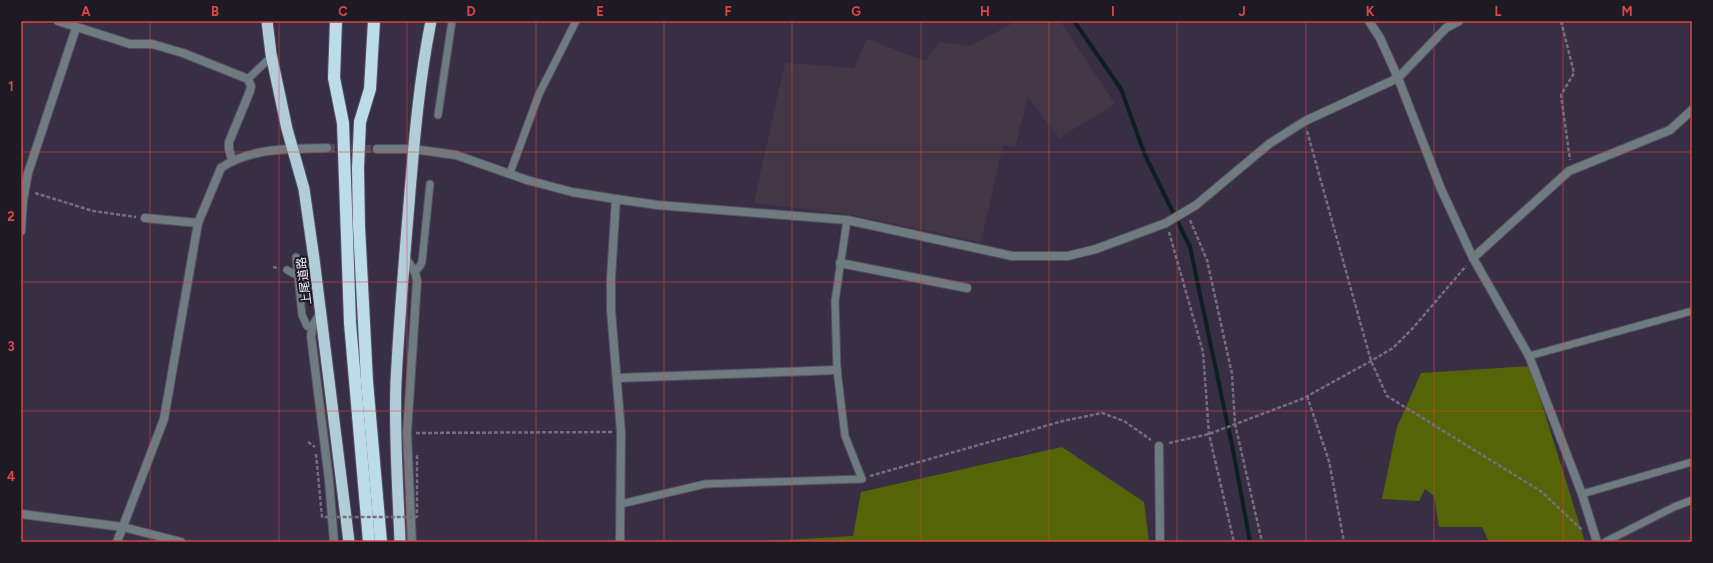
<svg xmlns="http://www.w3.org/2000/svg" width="1713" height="563" font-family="Figtree,'Noto Sans JP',sans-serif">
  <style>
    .industrial { fill: #443745 }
    .green { fill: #556407 }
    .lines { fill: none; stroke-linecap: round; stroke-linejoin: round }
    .stream { stroke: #0d1f20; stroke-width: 4 }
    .tertiary-tunnel { stroke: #544c60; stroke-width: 8; stroke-dasharray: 8 4; stroke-linecap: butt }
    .service-casing { stroke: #564e62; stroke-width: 9 }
    .minor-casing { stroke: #564e62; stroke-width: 10 }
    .tertiary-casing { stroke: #564e62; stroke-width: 10 }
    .trunk-casing { stroke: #564e62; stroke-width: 13 }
    .motorway-casing { stroke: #564e62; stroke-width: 14 }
    .path { stroke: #756d7f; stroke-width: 2.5; stroke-dasharray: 4 2; stroke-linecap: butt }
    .service { stroke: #6e7b7f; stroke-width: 7 }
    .minor { stroke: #6e7b7f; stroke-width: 8 }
    .tertiary { stroke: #6e7b7f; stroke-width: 8 }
    .trunk { stroke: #b1ced8; stroke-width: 11 }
    .motorway { stroke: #bcdce7; stroke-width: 12 }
    .path-bridge { stroke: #756d7f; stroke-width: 2.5; stroke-dasharray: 4 2; stroke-linecap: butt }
    .grid { fill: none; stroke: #db4648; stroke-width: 1; stroke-opacity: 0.55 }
    .labels { text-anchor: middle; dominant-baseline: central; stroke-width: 4; stroke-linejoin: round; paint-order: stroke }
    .street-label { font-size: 12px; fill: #f5f0fd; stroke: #1e1a23 }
    .neatline { fill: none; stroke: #db4648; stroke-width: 1.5 }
    .grid-label { font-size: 13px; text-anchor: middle; font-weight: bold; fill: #db4648 }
  </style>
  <rect width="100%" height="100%" fill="#382f44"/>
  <polygon class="industrial" points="1017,21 1060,21 1115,104 1059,138 1028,97 1015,147 1003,145 981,242 848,214 754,203 785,63 854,68 867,39 925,61 940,42 970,46"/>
  <g class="green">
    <polygon points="1530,366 1585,542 1489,542 1482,527 1439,527 1434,496 1425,489 1419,501 1382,499 1397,427 1421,373"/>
    <polygon points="1062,447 1144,502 1149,542 749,542 853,536 861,492"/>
  </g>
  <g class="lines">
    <polyline class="stream" points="1074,21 1121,89 1145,155 1190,247 1233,450 1250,542"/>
    <polyline class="tertiary-tunnel" points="327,148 377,149"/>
    <g class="service-casing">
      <g id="service">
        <polyline points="248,79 272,56"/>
        <polyline points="438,115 452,21"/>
        <polyline points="510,173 539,94 576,21"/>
        <polyline points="296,257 302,315 307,326 312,329"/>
        <polyline points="287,270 298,276"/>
        <polyline points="415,272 420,266 422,262 430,184"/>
        <polyline points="1529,356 1692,311"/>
        <polyline points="1582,494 1692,462"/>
        <polyline points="621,504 705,484 862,479 845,436 837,370 835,301 847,220"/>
        <polyline points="1605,542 1674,507 1692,500"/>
      </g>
    </g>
    <g class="minor-casing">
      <g id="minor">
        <polyline points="58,21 130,44 152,44 183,53 248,79 251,86 250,91 229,142 229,149 232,160"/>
        <polyline points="1369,21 1380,38 1398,78 1441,189 1473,258 1529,356 1582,494 1597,542"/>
        <polyline points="145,218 198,223"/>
        <polyline points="21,231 23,200 28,173 76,28"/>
        <polyline points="404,256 415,272 417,281 407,433 412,542"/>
        <polyline points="1473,258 1569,171 1670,130 1692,110"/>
        <polyline points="840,263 967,288"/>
        <polyline points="320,314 313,325 311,336 329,480 334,542"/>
        <polyline points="617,378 837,370"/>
        <polyline points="1159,446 1160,542"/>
        <polyline points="21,514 123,527 181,542"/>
        <polyline points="117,542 164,419 198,223 221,168"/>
      </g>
    </g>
    <g class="tertiary-casing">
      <g id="tertiary">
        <polyline points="377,149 413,149 456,155 527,180 572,192 616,199 657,205 847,220 1012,256 1068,256 1096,249 1166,223 1196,205 1269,144 1305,121 1398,78 1446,28 1459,21"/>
        <path d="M221,168C251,147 292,149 327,148"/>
        <polyline points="616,199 611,278 611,310 621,432 620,542"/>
      </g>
    </g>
    <g class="trunk-casing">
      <g id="trunk">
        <polyline points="267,21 271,54 287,129 304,189 314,259 349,542"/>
        <path d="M400,542C398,489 394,435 396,382C399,322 404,263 409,204C414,142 419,81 431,21"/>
      </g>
    </g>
    <g class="motorway-casing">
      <g id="motorway">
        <polyline points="336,21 334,78 343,123 350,323 369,542"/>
        <polyline points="374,21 370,89 360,122 358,168 359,226 367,381 381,542"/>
      </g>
    </g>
    <g class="path">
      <polyline points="1561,21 1574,73 1561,95 1570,160"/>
      <polyline points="1307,131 1371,361 1387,396 1542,492 1582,530"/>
      <polyline points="35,193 93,211 136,217"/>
      <polyline points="1190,220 1207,260 1232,374 1235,424 1262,542"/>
      <polyline points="1169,232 1203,352 1209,434 1234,542"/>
      <polyline points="273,267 279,268"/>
      <polyline points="1307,396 1329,461 1344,542"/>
      <polyline points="416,433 613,432"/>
      <polyline points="308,442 315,447"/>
      <polyline points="1169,443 1209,434 1302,399 1371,361 1393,348 1413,328 1466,266"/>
      <polyline points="870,476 1063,421 1102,413 1124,421 1151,440"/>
    </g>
    <use href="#service" class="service"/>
    <use href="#minor" class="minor"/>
    <use href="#tertiary" class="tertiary"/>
    <use href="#trunk" class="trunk"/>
    <use href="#motorway" class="motorway"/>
    <polyline class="path-bridge" points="316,454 322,517 417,517 417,453"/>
  </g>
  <path class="grid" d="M150,21V542M279,21V542M407,21V542M536,21V542M664,21V542M792,21V542M921,21V542M1049,21V542M1177,21V542M1306,21V542M1434,21V542M1563,21V542M21,152H1692M21,282H1692M21,411H1692"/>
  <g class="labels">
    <g class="street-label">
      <text transform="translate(304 281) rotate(-97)">上尾道路</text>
    </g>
  </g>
  <rect width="1713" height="563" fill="none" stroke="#1e1a23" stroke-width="44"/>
  <rect x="22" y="22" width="1669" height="519" class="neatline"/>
  <g class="grid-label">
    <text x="86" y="16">A</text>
    <text x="215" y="16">B</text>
    <text x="343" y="16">C</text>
    <text x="471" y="16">D</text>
    <text x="600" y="16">E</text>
    <text x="728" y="16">F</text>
    <text x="856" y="16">G</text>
    <text x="985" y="16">H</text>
    <text x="1113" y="16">I</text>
    <text x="1242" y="16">J</text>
    <text x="1370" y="16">K</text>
    <text x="1498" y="16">L</text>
    <text x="1627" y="16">M</text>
    <text x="11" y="91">1</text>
    <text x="11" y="221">2</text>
    <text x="11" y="351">3</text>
    <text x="11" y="481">4</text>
  </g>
</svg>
